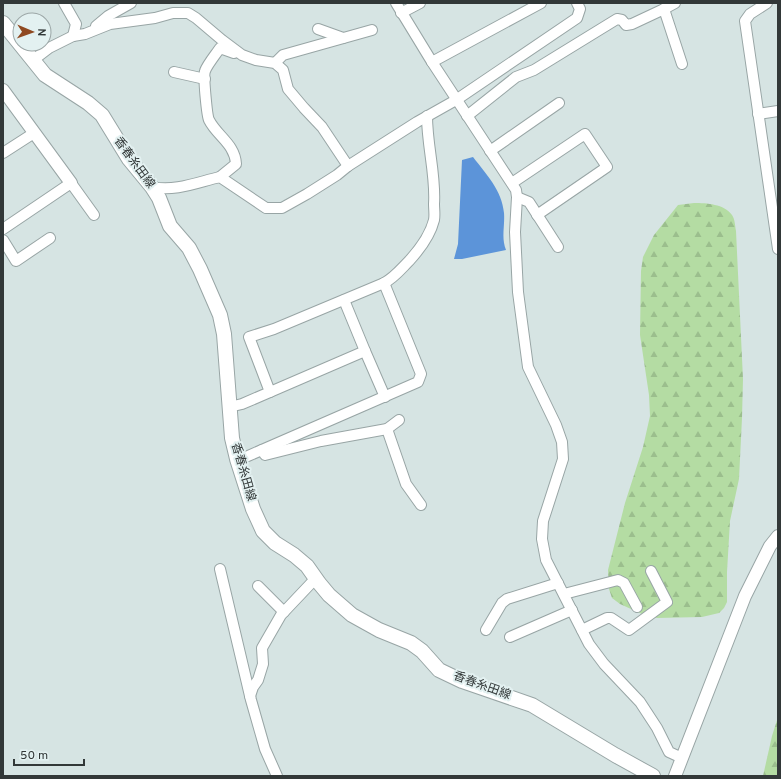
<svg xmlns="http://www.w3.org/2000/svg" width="781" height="779" font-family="Overpass,'Noto Sans JP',sans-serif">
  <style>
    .forest { fill: url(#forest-firs) }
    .water { fill: #5c94d9 }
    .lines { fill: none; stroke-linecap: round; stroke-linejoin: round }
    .minor-casing { stroke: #98a5a5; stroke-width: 12 }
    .tertiary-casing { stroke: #98a5a5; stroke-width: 14 }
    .secondary-casing { stroke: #98a5a5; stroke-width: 16 }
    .minor { stroke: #fff; stroke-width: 10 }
    .tertiary { stroke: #fff; stroke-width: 12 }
    .secondary { stroke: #fff; stroke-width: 14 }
    .labels { text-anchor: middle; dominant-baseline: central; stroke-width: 4; stroke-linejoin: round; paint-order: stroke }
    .street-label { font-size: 12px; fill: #323838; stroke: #e3f1f1 }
  </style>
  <defs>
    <pattern id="forest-firs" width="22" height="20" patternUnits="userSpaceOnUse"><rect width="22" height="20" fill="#b4dca3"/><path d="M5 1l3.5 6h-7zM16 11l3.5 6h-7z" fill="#9bbe8d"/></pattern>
  </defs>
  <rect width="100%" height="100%" fill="#d6e4e3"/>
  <g class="forest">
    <path d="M694,203C707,203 724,204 732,215C735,219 735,226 736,231L743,379L742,418L739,479L730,521L727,572V602L724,608L719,613L702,617L657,618L642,614L620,604L612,598L609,589L608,570L625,503L643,447L650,416L649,395L640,335L641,271L643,257L654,235L678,205Z"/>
    <polygon points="778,717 778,776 763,776 772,736"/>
  </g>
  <path class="water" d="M473,157C486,174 502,190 504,213C505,226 501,238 506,250L462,259H454L458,244L462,160Z"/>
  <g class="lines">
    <g class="minor-casing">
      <g id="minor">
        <polyline points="64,3 76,24 73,36"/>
        <polyline points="396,3 432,62 516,190 517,197 515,232 518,292 528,367 556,425 562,442 563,459 543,521 542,539 546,560 589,644 604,664 640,702 657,728 669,752 682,758"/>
        <polyline points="767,3 750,14 745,21 778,249"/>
        <polyline points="664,9 675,3"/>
        <polyline points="401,13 420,3"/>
        <polyline points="96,26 108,16 131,3"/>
        <polyline points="318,29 343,38"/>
        <polyline points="32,61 49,48 73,36 85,34 110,24 155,18 173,13 188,13 196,18 222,40 242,55 256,60 275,63 283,70 288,89 304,108 322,127 348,166"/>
        <polyline points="432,62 541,3"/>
        <polyline points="275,63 283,55 372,30"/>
        <polyline points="174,72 205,79"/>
        <polyline points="758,114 778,111"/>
        <polyline points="467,116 516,77 534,70 617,19 622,20 626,25 632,24 664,9 682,64"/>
        <polyline points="490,151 559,103"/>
        <polyline points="3,153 34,133"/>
        <path d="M220,177L236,164C235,144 217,136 209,120C207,116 203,76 205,71C207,65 216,54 220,48L234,53"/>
        <polyline points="512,183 585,134 607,167 537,215"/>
        <path d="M152,187C175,192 198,182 220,177L266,208H282L307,194L337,175L348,166L417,122L456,100L577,18L580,9L577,3"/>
        <polyline points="517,197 529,202 558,247"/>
        <polyline points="3,229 71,183 94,215"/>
        <polyline points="3,240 16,261 50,238"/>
        <polyline points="365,351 385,397"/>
        <polyline points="270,392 365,351 344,300"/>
        <path d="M229,407L242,404L270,392L249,337L274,329L384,283C394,278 401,269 409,261C420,249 430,236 434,220C435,215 434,209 434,204C436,175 427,146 427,116"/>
        <polyline points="387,429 406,484 421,505"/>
        <polyline points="262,450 265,455 321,441 387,429 399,420"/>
        <polyline points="237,459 248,456 418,382 421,374 384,283"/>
        <polyline points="220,569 251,700 265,749 277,776"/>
        <polyline points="258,586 284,612"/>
        <polyline points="564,594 618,580 624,583 637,607"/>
        <polyline points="486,630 502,603 507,599 558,583"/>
        <polyline points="582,630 607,618 611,618 629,630 667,602 651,571"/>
        <polyline points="510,637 572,610"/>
        <polyline points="250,696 253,687 258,680 263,664 262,648 281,615 316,578"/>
      </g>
    </g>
    <g class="tertiary-casing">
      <g id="tertiary">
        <polyline points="3,90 71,183"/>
        <polyline points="675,776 745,596 770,546 778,536"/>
      </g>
    </g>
    <g class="secondary-casing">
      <polyline id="secondary" points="3,23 45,75 88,103 102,115 129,159 152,187 159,198 170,226 189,248 200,269 220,315 224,334 232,438 237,459 253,509 263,531 275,543 294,555 307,566 319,583 329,595 352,615 379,630 411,643 422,651 439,670 462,681 532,705 615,755 653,776"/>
    </g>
    <use href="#minor" class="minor"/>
    <use href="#tertiary" class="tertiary"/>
    <use href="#secondary" class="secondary"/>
  </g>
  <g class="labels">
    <g class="street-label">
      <text transform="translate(134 163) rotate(54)">香春糸田線</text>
      <text transform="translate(243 472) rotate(74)">香春糸田線</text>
      <text transform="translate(482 686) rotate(20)">香春糸田線</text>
    </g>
  </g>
  <rect width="781" height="779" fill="none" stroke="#323838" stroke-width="8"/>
  <g transform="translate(32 32) rotate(92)"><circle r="19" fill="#e3f1f1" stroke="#9ca7a7"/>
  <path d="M0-3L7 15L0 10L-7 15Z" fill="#8f4921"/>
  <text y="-6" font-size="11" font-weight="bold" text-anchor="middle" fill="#323838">N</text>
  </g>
  <path d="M14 759v6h70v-6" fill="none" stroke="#323838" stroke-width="2"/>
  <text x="20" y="759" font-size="12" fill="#323838" stroke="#e3f1f1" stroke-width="3" paint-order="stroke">50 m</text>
</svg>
